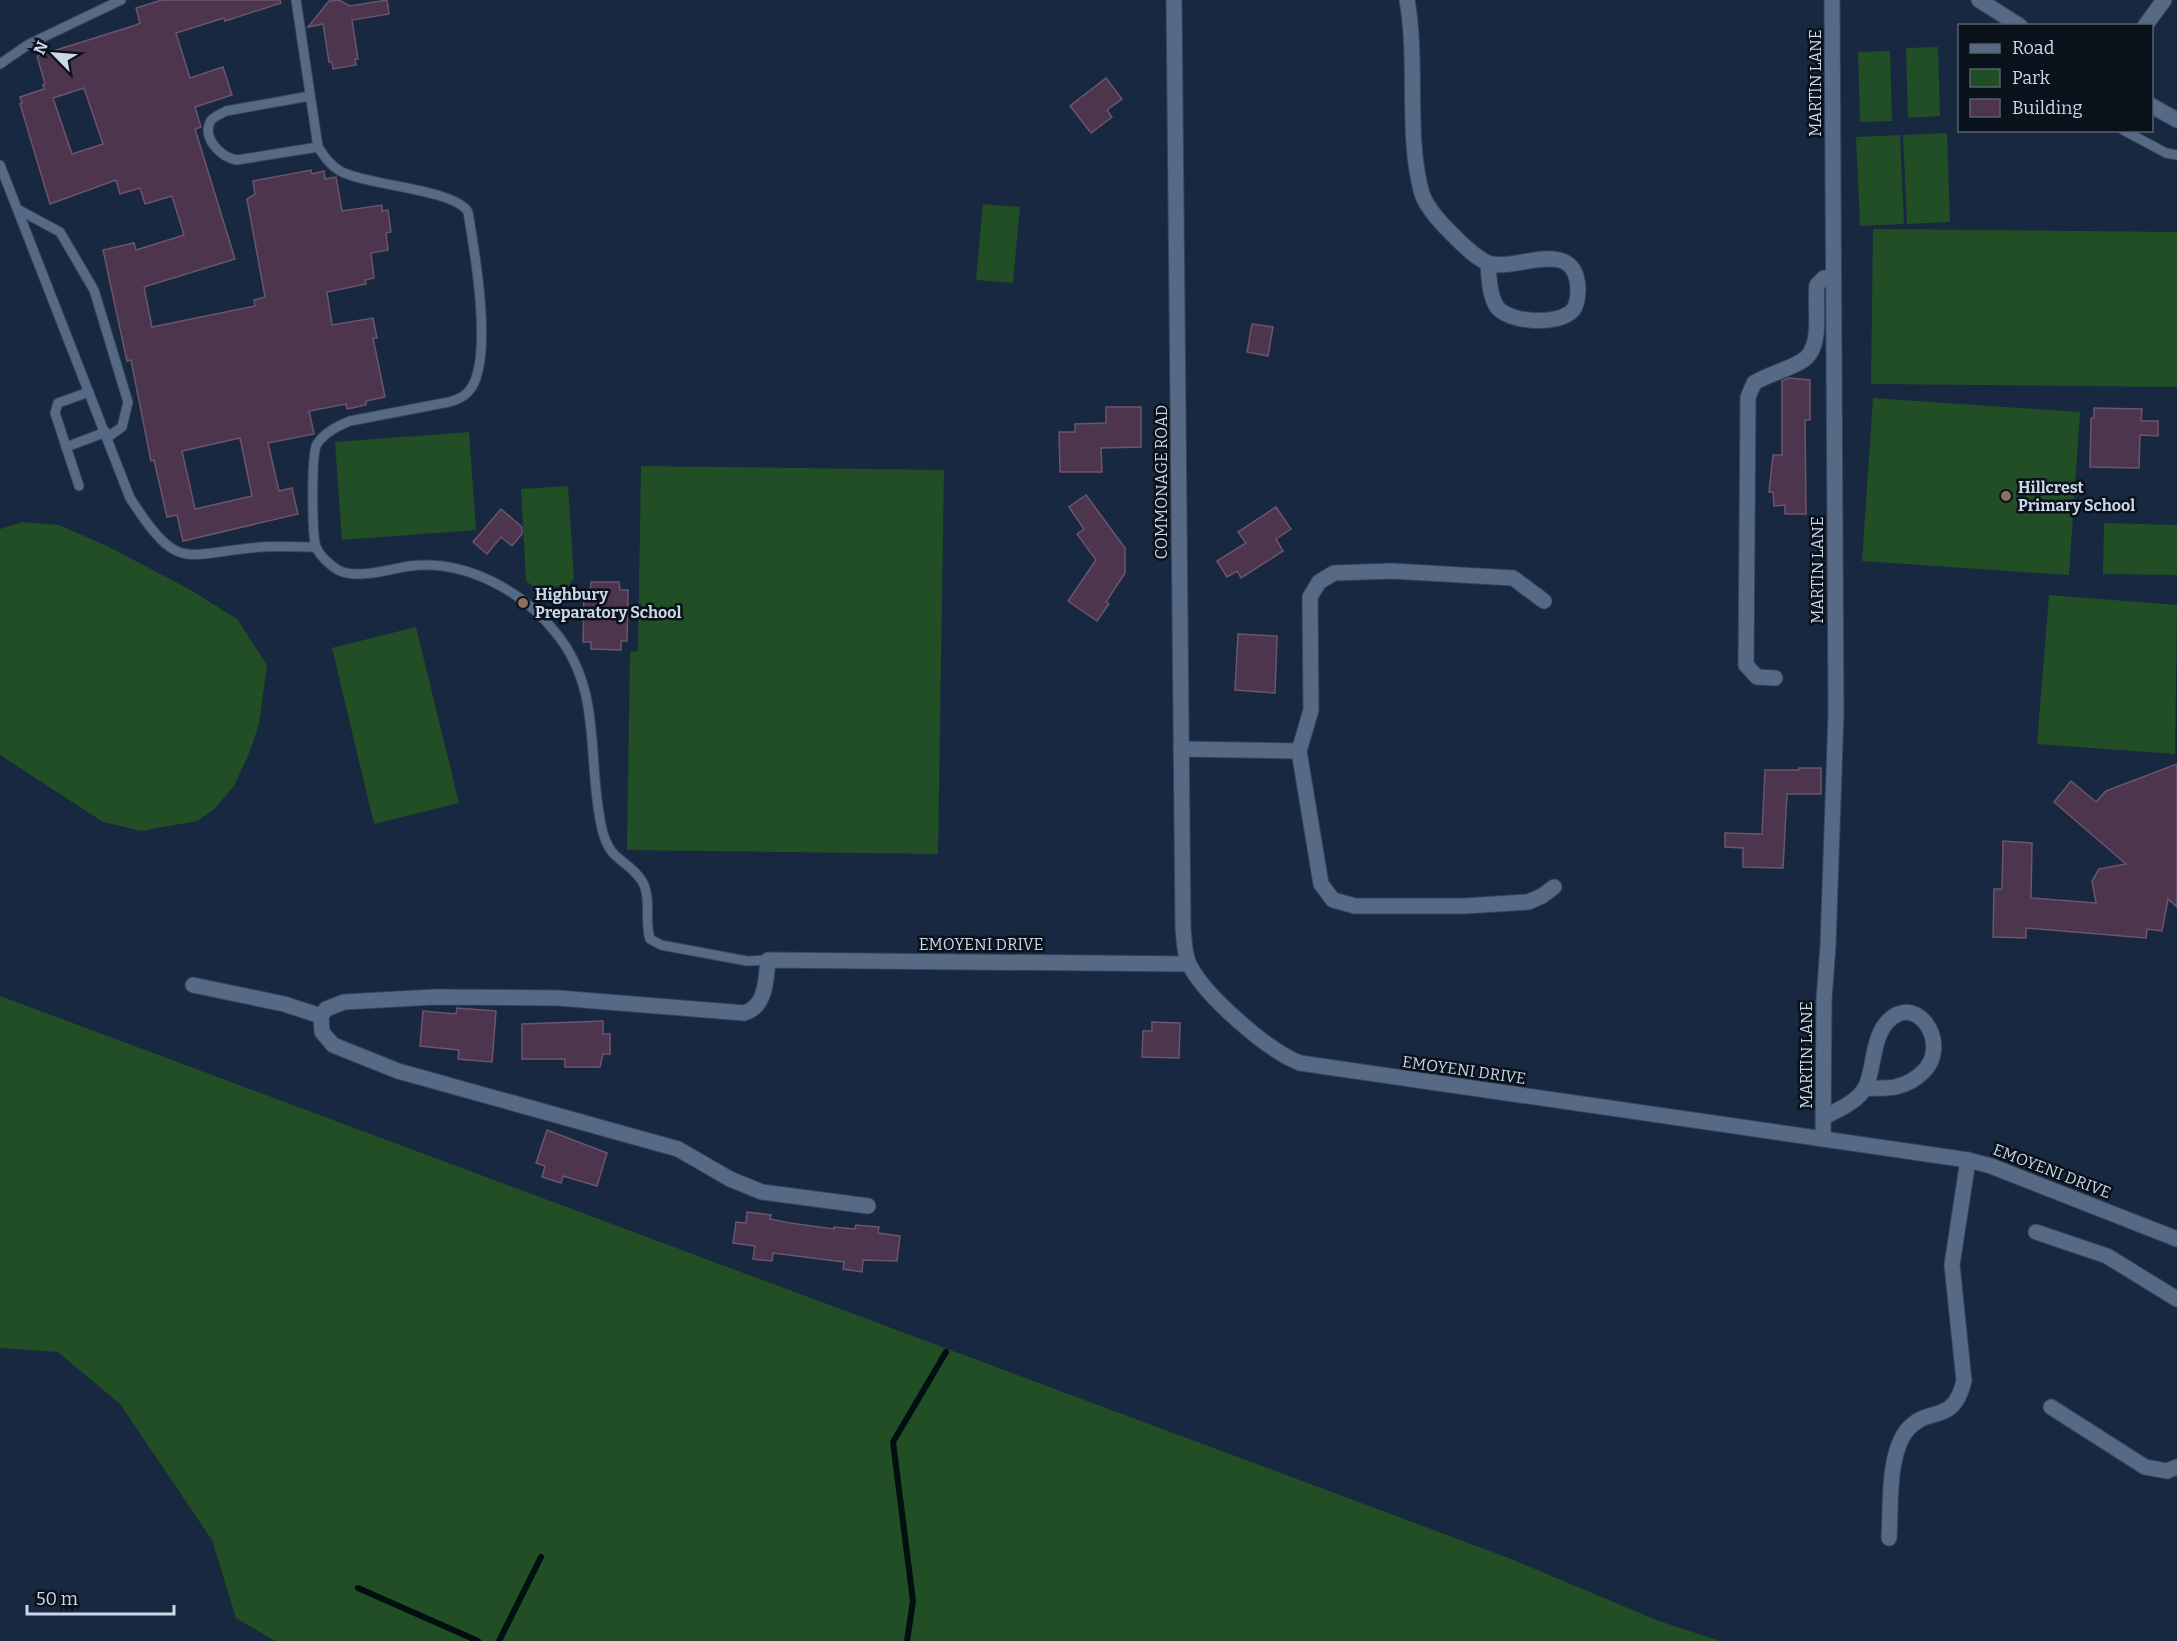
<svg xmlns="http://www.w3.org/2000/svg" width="2177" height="1641" font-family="Bitter,serif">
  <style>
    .green { fill: #214e25 }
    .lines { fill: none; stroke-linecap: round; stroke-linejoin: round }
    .stream { stroke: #020f10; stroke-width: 6 }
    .building { fill: #4d354d; stroke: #6d546d; stroke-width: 1.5; fill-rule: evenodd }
    .service-casing { stroke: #374458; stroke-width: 11 }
    .minor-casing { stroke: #374458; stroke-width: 17 }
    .tertiary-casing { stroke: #374458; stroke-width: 17 }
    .service { stroke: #576a85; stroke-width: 9 }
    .minor { stroke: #576a85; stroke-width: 15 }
    .tertiary { stroke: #576a85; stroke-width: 15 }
    .education-dot { fill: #8d6e63; stroke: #09111b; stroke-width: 2 }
    .labels { text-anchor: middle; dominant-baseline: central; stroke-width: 5; stroke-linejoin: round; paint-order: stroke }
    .street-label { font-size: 16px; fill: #ccd7e7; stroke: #09111b }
    .poi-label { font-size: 16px; font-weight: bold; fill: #ccd7e7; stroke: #09111b; text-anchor: start }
  </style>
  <rect width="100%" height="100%" fill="#172840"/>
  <g class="green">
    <polygon points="1938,47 1940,116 1908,118 1906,48"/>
    <polygon points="1890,51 1892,121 1860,122 1858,52"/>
    <polygon points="1947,133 1950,222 1907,224 1903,135"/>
    <polygon points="1900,135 1904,224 1860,226 1856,137"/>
    <polygon points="983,204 1020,207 1013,283 976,280"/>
    <polygon points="1873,229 2177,232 2177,387 1871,384"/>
    <polygon points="1873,398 2080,412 2069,575 1862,561"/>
    <polygon points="469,432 476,530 342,540 335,442"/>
    <polygon points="641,466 944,470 938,854 627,850 630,652 638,651"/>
    <polygon points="568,486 574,578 569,586 534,587 526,581 521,489"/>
    <polygon points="23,522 59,525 107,546 189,589 237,619 267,665 259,724 250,751 234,786 213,810 197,821 141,831 103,822 0,755 0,529"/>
    <polygon points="2104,523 2177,525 2177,575 2103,574"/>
    <polygon points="2049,595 2177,605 2175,754 2037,744"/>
    <polygon points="416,627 459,803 374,824 332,648"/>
    <polygon points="0,996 1506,1557 1659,1621 1720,1641 275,1641 236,1618 212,1540 120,1404 58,1352 0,1348"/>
  </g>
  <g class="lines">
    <g class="stream">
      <polyline points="358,1588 478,1641"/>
      <polyline points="499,1641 541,1557"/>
      <polyline points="907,1641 913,1601 893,1442 946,1352"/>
    </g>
  </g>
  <g class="building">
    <path d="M162,0H280L281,3L225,21L224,18L176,33L190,78L223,67L232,95L195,107L201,127L195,129L235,259L144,287L152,327L255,306L254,300L265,297L247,199L255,194L253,181L311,170L312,174L324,171L325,179L336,177L342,211L382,205V211L388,210L391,232L386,233L388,250L371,253L374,278L365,280L366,284L327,292L332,325L373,318L377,338H373L385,397L366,401V405L347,409L346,404L309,411L314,434L268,443L279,491L292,488L298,514L183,541L177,515L167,517L154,460L151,461L131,360L127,361L103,250L134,243L136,250L184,235L172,196L145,204L140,188L120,194L116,180L50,204L20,104L22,103L20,97L44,89L43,85L45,84L37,56L136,25L140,23L136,8ZM84,88L103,144L72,154L53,98ZM240,438L252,496L195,509L182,451Z"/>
    <polygon points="339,0 350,6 387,0 389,14 352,20 358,59 355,59 356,65 333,69 332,62 329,62 323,24 308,27 329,1"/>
    <polygon points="1106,78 1122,99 1107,110 1112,117 1091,133 1070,106"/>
    <polygon points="1252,324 1273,327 1268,356 1247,352"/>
    <polygon points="1789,378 1810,380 1810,420 1805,420 1806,514 1785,514 1785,505 1774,506 1773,492 1769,492 1773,455 1782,455 1782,381"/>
    <polygon points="1106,407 1141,407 1141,447 1101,448 1102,472 1060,472 1059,432 1075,432 1075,424 1106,423"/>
    <polygon points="2094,408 2142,409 2141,421 2158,421 2158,436 2140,435 2139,468 2090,467 2091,418 2094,418"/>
    <polygon points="1086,495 1125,548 1125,573 1106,602 1109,604 1097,621 1068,601 1096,560 1077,534 1084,529 1069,507"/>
    <polygon points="1276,507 1291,529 1276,539 1283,551 1241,578 1237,571 1227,577 1217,561 1246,543 1238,532"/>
    <polygon points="501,509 522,527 522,534 512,546 501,537 487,554 473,542"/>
    <polygon points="591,582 619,582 620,590 628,590 627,641 621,641 621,650 591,649 591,642 583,642 584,590 590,591"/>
    <polygon points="1238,634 1277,636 1275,693 1235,690"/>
    <polygon points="2177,764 2177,907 2168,899 2162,931 2147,929 2146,938 2026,928 2026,938 1993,937 1994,889 2002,889 2003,841 2032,843 2031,898 2096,903 2092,881 2099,869 2126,864 2054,802 2071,781 2096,802 2106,791"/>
    <polygon points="1799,768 1821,768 1821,794 1787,794 1783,868 1743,867 1743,848 1725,847 1725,833 1762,834 1765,770 1799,770"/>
    <polygon points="457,1008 496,1011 492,1062 458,1059 459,1050 420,1046 423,1011 456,1014"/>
    <polygon points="603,1021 603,1034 610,1034 610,1054 603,1054 600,1067 565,1067 565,1059 522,1059 522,1024"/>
    <polygon points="1152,1022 1180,1023 1179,1058 1142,1057 1143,1031 1152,1031"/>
    <polygon points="547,1130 607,1153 597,1186 563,1176 561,1183 542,1177 545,1166 536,1163"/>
    <polygon points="747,1212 771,1215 770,1219 790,1223 834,1229 834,1227 855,1229 856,1225 879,1227 878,1233 900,1236 897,1261 863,1260 862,1272 843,1269 844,1262 773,1253 772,1261 753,1259 755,1246 733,1243 736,1222 746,1223"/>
  </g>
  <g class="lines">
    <g class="service-casing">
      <g id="service">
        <path d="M296,0L318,147C324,156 330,165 340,171C368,186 455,189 468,212C475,253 491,346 474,383C469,394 461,399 449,402L350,421C338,426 325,432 317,444C311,453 312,535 316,547C320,556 330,565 338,570C357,580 390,569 410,566C465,559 523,591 556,633C604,692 586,761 602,829C610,863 626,857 642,881C652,898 644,921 650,939L661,945L747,961L768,960"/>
        <polyline points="0,64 29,44 121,0"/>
        <path d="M310,96L226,111C221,114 212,117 210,122C202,140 223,158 237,160L318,147"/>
        <polyline points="2123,130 2166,153 2177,155"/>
        <path d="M0,165L130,498C180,575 183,553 261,547C279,546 298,547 316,547"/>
        <polyline points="19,210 60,232 94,290 128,402 122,427 108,437"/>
        <polyline points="66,447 106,432"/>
        <polyline points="79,486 55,413 58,403 89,392"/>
      </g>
    </g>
    <g class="minor-casing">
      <g id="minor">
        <path d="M1174,0L1183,927C1184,938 1184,954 1189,964C1204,995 1268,1051 1300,1063L1968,1160L1991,1166L2177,1239"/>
        <path d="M1407,0C1418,62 1406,133 1421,190C1424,204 1439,221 1449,231C1459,241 1474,257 1488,263C1515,273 1576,234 1578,289C1578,296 1577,305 1573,310C1559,326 1509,323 1497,307C1489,295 1489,276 1488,263"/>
        <polyline points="2145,26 2164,0"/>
        <path d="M1775,678L1757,677L1746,665L1748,397L1754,383C1769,374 1787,370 1802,361C1824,348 1814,308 1817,285L1824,278L1833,277"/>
        <polyline points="1181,749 1299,751 1311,710 1310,597 1319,582 1334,573 1392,571 1513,578 1544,601"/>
        <polyline points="1299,751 1321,884 1333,900 1355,906 1464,906 1528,902 1542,896 1554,887"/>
        <polyline points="193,985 284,1004 321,1016"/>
        <path d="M1824,1117C1838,1110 1857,1102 1865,1088C1876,1068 1870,1027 1898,1014C1923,1003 1948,1046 1924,1071C1906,1089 1889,1089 1865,1088"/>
        <polyline points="1823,1139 1824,1000 1828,945 1836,714 1832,0"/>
        <path d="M868,1206L762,1192L730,1179L678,1149L398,1071L333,1045L322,1032L321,1016L326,1009L344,1002L435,997L558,998L744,1013C766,1007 766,980 768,960L1188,964"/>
        <polyline points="2036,1232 2107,1256 2177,1299"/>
        <polyline points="2051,1407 2145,1467 2167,1471 2177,1467"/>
        <path d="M1889,1538C1891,1508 1887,1453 1908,1429C1929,1405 1953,1426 1964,1381L1952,1265L1968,1160"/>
      </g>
    </g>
    <g class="tertiary-casing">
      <g id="tertiary">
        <polyline points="1979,0 2020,26"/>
        <polyline points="2152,106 2177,120"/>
      </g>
    </g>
    <use href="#service" class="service"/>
    <use href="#minor" class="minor"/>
    <use href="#tertiary" class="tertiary"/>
  </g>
  <g class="education-dot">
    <circle cx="2006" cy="496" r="6"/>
    <circle cx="523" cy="603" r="6"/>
  </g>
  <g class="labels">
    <g class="street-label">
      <text transform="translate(1815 83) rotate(-90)">MARTIN LANE</text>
      <text transform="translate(1161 482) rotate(-90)">COMMONAGE ROAD</text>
      <text transform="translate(1817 570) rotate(-90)">MARTIN LANE</text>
      <text x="981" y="944">EMOYENI DRIVE</text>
      <text transform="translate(1806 1055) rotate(-90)">MARTIN LANE</text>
      <text transform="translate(1464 1070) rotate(8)">EMOYENI DRIVE</text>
      <text transform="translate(2052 1171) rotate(21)">EMOYENI DRIVE</text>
    </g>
    <g class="poi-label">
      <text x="2018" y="487">Hillcrest<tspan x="2018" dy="18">Primary School</tspan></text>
      <text x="535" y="594">Highbury<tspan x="535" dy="18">Preparatory School</tspan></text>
    </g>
  </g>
  <rect x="1958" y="24" width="195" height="108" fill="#09111b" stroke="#57606d" stroke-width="1.5"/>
  <rect x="1970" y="44" width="30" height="9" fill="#576a85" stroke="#57606d" stroke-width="1.5"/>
  <text x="2012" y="54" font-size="18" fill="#ccd7e7">Road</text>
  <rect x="1970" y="69" width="30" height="18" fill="#214e25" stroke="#57606d" stroke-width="1.5"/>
  <text x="2012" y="84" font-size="18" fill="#ccd7e7">Park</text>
  <rect x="1970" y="99" width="30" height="18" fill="#4d354d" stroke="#57606d" stroke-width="1.5"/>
  <text x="2012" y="114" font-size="18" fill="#ccd7e7">Building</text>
  <g transform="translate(54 54) rotate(295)" stroke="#09111b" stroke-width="4.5" paint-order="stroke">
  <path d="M0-4.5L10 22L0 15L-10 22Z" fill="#ccd7e7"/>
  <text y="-9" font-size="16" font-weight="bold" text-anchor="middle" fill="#ccd7e7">N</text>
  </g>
  <path d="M27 1605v9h147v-9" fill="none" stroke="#ccd7e7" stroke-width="3"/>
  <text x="36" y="1605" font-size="18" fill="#ccd7e7" stroke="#09111b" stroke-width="4.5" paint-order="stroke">50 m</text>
</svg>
